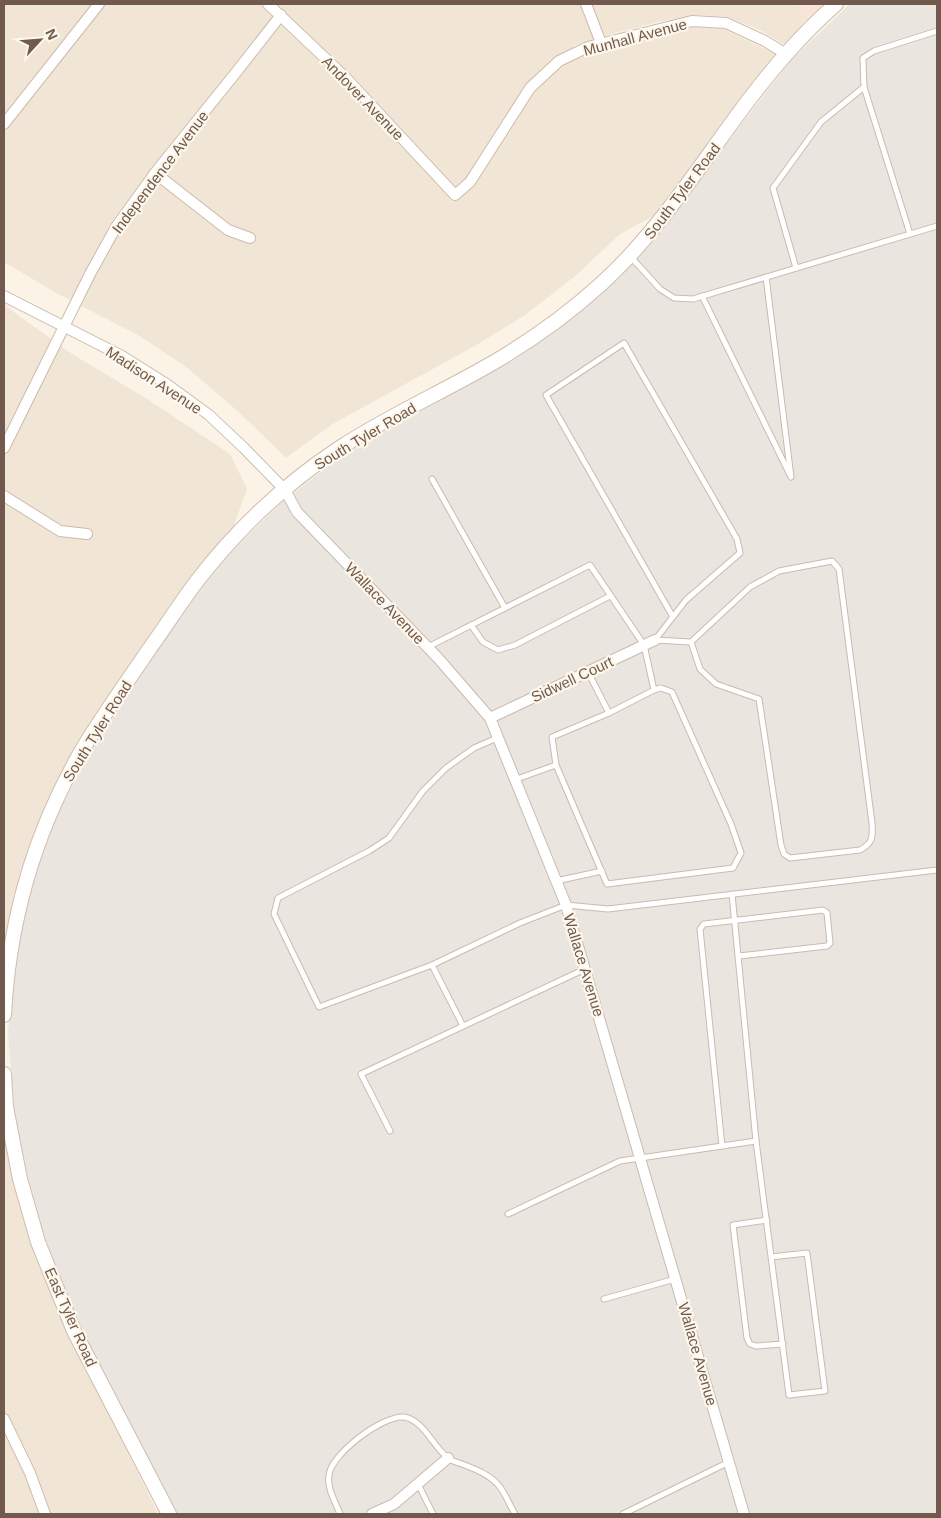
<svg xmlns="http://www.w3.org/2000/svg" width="941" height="1518" font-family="Helvetica,sans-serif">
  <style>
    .residential { fill: #f1e5d5 }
    .commercial { fill: #f9e4da }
    .industrial { fill: #eae5df }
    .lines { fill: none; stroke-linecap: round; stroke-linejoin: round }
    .lane-casing { stroke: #cbbbad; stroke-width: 7 }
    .street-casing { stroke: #cbbbad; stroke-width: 12 }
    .secondary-casing { stroke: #cfbdae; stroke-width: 16 }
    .lane { stroke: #fff; stroke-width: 5 }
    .street { stroke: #fff; stroke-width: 10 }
    .secondary { stroke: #fff; stroke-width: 14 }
    .labels { text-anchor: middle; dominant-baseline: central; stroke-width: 4.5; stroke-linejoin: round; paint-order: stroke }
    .street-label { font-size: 15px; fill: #715a4d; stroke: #fdf7ec }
  </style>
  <rect width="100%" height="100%" fill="#faf3e6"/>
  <g class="residential">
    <polygon points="4,4 796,4 806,20 785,45 762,31 728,17 698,15 658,22 614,33 573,46 579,57 649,37 693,27 723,29 778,55 659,213 620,234 574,277 525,315 478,344 331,425 286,458 242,415 189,369 138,335 58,294 4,262"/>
    <polygon points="4,305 72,354 147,399 230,454 247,489 232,531 48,805 4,969"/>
    <polygon points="4,1120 26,1227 70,1334 158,1514 4,1514"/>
  </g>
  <polygon class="commercial" points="796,4 832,4 809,25"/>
  <polygon class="industrial" points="850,4 937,4 937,1514 171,1514 82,1333 42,1229 24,1162 14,1107 8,1032 15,965 27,899 55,819 103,727 153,653 217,565 281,503 357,444 551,332 672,214 791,60"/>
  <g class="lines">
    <g class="lane-casing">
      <g id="lane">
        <polyline points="864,87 910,234"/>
        <polyline points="630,256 660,289 674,298 693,299 937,226"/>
        <polyline points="796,268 773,188 821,122 864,87 863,58 874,51 937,31"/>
        <polyline points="702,296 791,477 766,277"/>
        <polyline points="432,479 505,608"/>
        <polyline points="471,625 483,642 498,650 515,645 610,596"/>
        <path d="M655,640L691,642L750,587L779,571L832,561L839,569L872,823C873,837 873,843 860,850L790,858L784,854L781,845L759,699L716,684L700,669L691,642"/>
        <polyline points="655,640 686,600 740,553 737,539 624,343 546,395 673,617"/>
        <polyline points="428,647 590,565 644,645 654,690"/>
        <polyline points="588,672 609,713"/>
        <polygon points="661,688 672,692 731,824 741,853 733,868 607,884 556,765 552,737 609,713 654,690"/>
        <polyline points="514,780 556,765"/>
        <polyline points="556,881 602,871"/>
        <polyline points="432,965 319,1007 274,914 278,898 369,851 389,838 423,791 446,768 474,748 497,738"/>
        <polyline points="463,1026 432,965 520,923 566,905 608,909 937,870"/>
        <polyline points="390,1131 361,1074 585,969"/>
        <polyline points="756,1141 789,1395 825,1391 807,1253 771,1257"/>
        <polyline points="722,1146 700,929 704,924 823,910 827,913 830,943 827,946 739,956"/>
        <polyline points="508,1214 620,1161 756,1141 732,894"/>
        <polyline points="767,1220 733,1225 747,1338 750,1344 756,1346 783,1344"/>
        <polyline points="604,1299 675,1279"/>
        <polyline points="418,1484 433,1514"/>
        <path d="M340,1514C335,1501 327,1489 329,1475C331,1454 383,1415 404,1417C424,1420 433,1447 448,1458C451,1461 457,1462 462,1464C475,1469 491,1475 500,1487C506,1495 510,1506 515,1514"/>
        <polyline points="623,1514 729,1462"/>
      </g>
    </g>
    <g class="street-casing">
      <g id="street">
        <polyline points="268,4 345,77 455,195 470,182 530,88 559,61 588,47 692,21 726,23 765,41 786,54"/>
        <polyline points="586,4 601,43"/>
        <polyline points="4,124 99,4"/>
        <polyline points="155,173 228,230 250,238"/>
        <polyline points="4,296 122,356 168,385 209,415 244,448 285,490 297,512 438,658 490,718 566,905 744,1514"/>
        <polyline points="4,448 90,274 116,227 155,173 238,70 281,15"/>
        <polyline points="4,496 60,531 87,534"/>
        <polyline points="490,718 655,640"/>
        <polyline points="4,1419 30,1473 45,1514"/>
        <polyline points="372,1514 394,1504 448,1458"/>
      </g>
    </g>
    <g class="secondary-casing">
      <g id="secondary">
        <path d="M4,1015C9,921 35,831 82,750C103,715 127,682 150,648C166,626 181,602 197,581C237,529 286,483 341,447C390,415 445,391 496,361C533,339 568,314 600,285C675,217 721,127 788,52C803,35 819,19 836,4"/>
        <polyline points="4,1074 6,1107 20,1179 38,1242 74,1331 169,1514"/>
      </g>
    </g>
    <use href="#lane" class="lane"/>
    <use href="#street" class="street"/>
    <use href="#secondary" class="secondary"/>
  </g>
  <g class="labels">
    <g class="street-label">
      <text transform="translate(635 37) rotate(-15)">Munhall Avenue</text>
      <text transform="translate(363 98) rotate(46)">Andover Avenue</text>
      <text transform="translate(160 172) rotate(-53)">Independence Avenue</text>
      <text transform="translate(682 191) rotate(-53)">South Tyler Road</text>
      <text transform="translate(154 380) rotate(33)">Madison Avenue</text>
      <text transform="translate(365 436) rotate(-31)">South Tyler Road</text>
      <text transform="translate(385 603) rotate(46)">Wallace Avenue</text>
      <text transform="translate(572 679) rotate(-25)">Sidwell Court</text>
      <text transform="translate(97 731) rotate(-58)">South Tyler Road</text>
      <text transform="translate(584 965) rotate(73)">Wallace Avenue</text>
      <text transform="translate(71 1317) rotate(66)">East Tyler Road</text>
      <text transform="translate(698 1354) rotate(74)">Wallace Avenue</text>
    </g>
  </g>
  <rect width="941" height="1518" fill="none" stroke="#715a4d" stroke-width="10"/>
  <g transform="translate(40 40) rotate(64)" stroke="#fdf7ec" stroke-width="4" paint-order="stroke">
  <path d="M0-4L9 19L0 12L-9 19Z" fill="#715a4d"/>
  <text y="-8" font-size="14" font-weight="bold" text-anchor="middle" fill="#715a4d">N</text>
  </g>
</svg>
